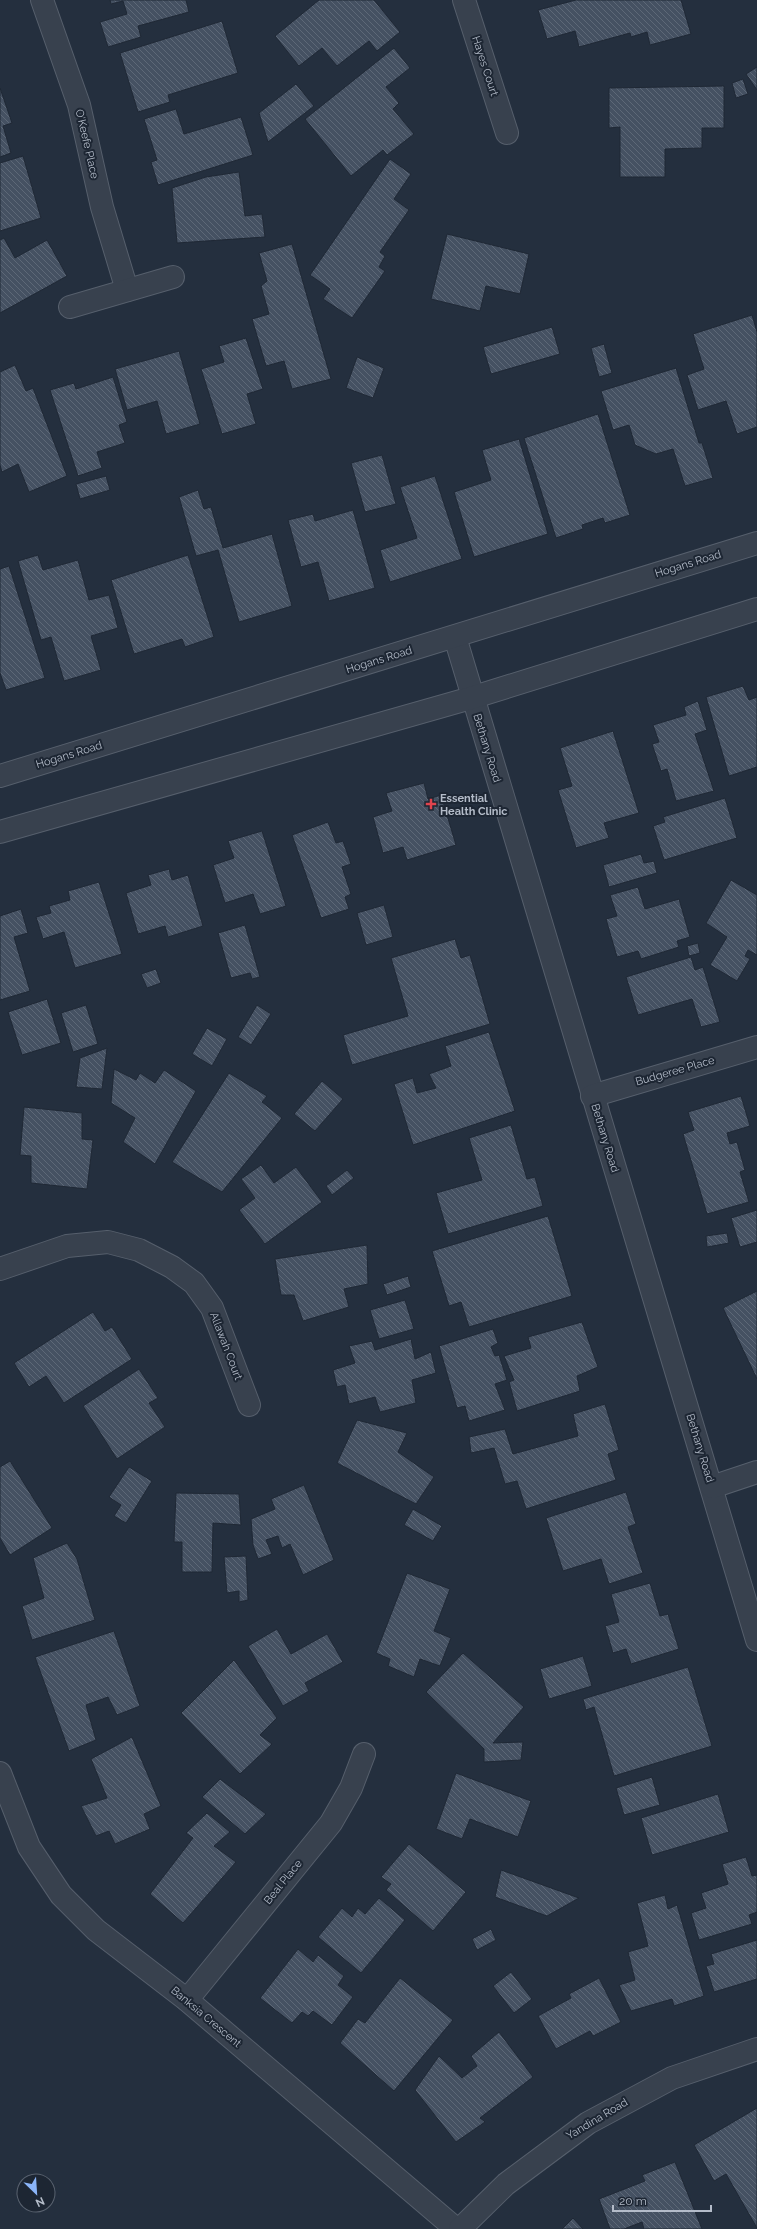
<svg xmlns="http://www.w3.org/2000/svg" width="757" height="2229" font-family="Raleway,sans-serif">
  <defs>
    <pattern id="building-back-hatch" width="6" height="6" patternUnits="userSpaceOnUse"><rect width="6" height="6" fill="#455162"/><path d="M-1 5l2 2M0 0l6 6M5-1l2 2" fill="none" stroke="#5d6877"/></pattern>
  </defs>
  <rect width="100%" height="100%" fill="#242f3e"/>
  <g fill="url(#building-back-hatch)" stroke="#1f2835">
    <path d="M 110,0 L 186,0 L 189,12 L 138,26 L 141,37 L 108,47 L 100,22 L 127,14 L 123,1 L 111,4 Z"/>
    <path d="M 319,0 L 374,0 L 400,32 L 377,51 L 369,41 L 337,66 L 322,48 L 299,66 L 275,36 Z"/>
    <path d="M 576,0 L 681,0 L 691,34 L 650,45 L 647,32 L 631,37 L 630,33 L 579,47 L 575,31 L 547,39 L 538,10 Z"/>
    <path d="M 222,21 L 238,73 L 168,95 L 170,102 L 138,112 L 120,53 Z"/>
    <path d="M 394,48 L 410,68 L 386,87 L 399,103 L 393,109 L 414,134 L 387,155 L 383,150 L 351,176 L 305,119 Z"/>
    <path d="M 757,67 L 757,90 L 746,74 Z"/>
    <path d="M 743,79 L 748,94 L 736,98 L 732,83 Z"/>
    <path d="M 296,84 L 314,106 L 268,142 L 259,113 Z"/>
    <path d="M 724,86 L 724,128 L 702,128 L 702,148 L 665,149 L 665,177 L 620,177 L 620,127 L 609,128 L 609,88 Z"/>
    <path d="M 0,88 L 12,123 L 3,126 L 11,153 L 0,157 Z"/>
    <path d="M 176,109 L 184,134 L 241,117 L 253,155 L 158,185 L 151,162 L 157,160 L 144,119 Z"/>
    <path d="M 23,156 L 41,218 L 0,231 L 0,163 Z"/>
    <path d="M 390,159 L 411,174 L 394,199 L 409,210 L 380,252 L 385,256 L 379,267 L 385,271 L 352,318 L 323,299 L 330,289 L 310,275 Z"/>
    <path d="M 239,172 L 245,216 L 262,214 L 265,237 L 177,243 L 172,188 L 206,177 Z"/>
    <path d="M 447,234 L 529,254 L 520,294 L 486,286 L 480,311 L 431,299 Z"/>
    <path d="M 4,238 L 15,258 L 47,240 L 67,276 L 0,313 L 0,240 Z"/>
    <path d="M 292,244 L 331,379 L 292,389 L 284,361 L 266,366 L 252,319 L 269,314 L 261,286 L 267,281 L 259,253 Z"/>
    <path d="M 752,315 L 757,332 L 757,427 L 737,434 L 726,401 L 698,410 L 687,375 L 704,369 L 693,334 Z"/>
    <path d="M 552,327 L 560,354 L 491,374 L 483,347 Z"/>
    <path d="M 246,338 L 263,389 L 247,394 L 256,424 L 222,434 L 201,369 L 224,362 L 219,346 Z"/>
    <path d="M 604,344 L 612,373 L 599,377 L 591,348 Z"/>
    <path d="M 179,351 L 200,424 L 166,434 L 157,401 L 127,410 L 115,369 Z"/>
    <path d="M 357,357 L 384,368 L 373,398 L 346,388 Z"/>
    <path d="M 15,365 L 26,391 L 33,388 L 67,476 L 29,492 L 18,464 L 2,472 L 0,465 L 0,372 Z"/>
    <path d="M 676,368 L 699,443 L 702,443 L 713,478 L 685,486 L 673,449 L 656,454 L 635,445 L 629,425 L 613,430 L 601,391 Z"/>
    <path d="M 113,377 L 127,422 L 119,425 L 125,443 L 97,452 L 102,468 L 78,476 L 50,390 L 74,383 L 76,389 Z"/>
    <path d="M 598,414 L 630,515 L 605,523 L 603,518 L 582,525 L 583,529 L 556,538 L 524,438 Z"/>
    <path d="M 519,439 L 548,534 L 474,557 L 454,492 L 491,480 L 482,450 Z"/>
    <path d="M 382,455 L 396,504 L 365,512 L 351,463 Z"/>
    <path d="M 106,476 L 110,490 L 80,499 L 76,484 Z"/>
    <path d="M 435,476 L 462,559 L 390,582 L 380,550 L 417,538 L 400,487 Z"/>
    <path d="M 198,490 L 204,509 L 211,507 L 223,548 L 272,534 L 292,606 L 239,622 L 218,550 L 196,556 L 179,497 Z"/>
    <path d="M 353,510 L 375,588 L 329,601 L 318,562 L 301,567 L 288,520 L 313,514 L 315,521 Z"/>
    <path d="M 38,555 L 43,570 L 78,560 L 89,600 L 109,595 L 118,628 L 91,636 L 101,670 L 64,681 L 51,637 L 41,640 L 18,561 Z"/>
    <path d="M 188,555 L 214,637 L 185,647 L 182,639 L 134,654 L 111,580 Z"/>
    <path d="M 9,566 L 45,678 L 6,690 L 0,673 L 0,569 Z"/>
    <path d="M 743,686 L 749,700 L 757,697 L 757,767 L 729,776 L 706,697 Z"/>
    <path d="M 698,701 L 707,730 L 695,734 L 714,791 L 676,801 L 667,769 L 661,771 L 652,744 L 659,742 L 653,725 L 686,715 L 684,707 Z"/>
    <path d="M 613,731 L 639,813 L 604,823 L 609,838 L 576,848 L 558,790 L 572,786 L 560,748 Z"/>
    <path d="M 424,783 L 428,799 L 441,795 L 456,845 L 407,860 L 403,847 L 383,853 L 373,817 L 392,811 L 386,793 Z"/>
    <path d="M 725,798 L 737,838 L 664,860 L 653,826 L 665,822 L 663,817 Z"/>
    <path d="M 328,822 L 336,843 L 343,841 L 351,864 L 342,867 L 351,894 L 345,897 L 349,909 L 321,918 L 292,835 Z"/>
    <path d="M 262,831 L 286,906 L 260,914 L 253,894 L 225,903 L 213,865 L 234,858 L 228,841 Z"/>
    <path d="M 641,854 L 644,863 L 654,861 L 657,873 L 609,887 L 603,865 Z"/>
    <path d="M 169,869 L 172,880 L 188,875 L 203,926 L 168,937 L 165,926 L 138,934 L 126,893 L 151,885 L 148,875 Z"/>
    <path d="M 731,880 L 757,895 L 757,955 L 748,950 L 745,956 L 750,959 L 737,981 L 710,965 L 727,937 L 706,923 Z"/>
    <path d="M 99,882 L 122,954 L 75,968 L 64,932 L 43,939 L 36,917 L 51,913 L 49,906 L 70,900 L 68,891 Z"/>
    <path d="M 638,887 L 645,909 L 679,899 L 690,937 L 677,941 L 679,947 L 641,959 L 638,951 L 617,957 L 606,919 L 617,916 L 610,895 Z"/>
    <path d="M 384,905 L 393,937 L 366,945 L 357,913 Z"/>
    <path d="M 21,909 L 28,933 L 14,937 L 30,991 L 0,1000 L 0,916 Z"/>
    <path d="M 245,925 L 260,977 L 252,979 L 250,973 L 231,978 L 218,933 Z"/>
    <path d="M 455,939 L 461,958 L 470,955 L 490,1024 L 352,1065 L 343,1035 L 408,1016 L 391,958 Z"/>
    <path d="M 698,943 L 700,953 L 689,956 L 687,946 Z"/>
    <path d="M 691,957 L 695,970 L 703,967 L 720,1022 L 701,1027 L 692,999 L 638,1015 L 626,977 Z"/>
    <path d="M 156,969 L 161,983 L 147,988 L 141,974 Z"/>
    <path d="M 47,999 L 61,1043 L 22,1055 L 8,1012 Z"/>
    <path d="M 86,1005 L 98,1044 L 73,1052 L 61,1013 Z"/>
    <path d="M 257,1005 L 271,1014 L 251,1045 L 238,1037 Z"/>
    <path d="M 207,1028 L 227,1039 L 212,1066 L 192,1054 Z"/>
    <path d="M 489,1032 L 515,1111 L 413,1145 L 394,1084 L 413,1078 L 417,1093 L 436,1088 L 429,1074 L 451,1066 L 445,1046 Z"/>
    <path d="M 107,1048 L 102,1089 L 76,1087 L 80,1058 Z"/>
    <path d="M 114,1069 L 136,1080 L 140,1073 L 155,1083 L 164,1070 L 196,1091 L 155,1164 L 123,1142 L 135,1118 L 111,1103 Z"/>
    <path d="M 229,1073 L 267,1096 L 262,1102 L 282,1118 L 222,1192 L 172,1162 Z"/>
    <path d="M 322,1081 L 343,1099 L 315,1131 L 294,1114 Z"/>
    <path d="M 741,1096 L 750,1126 L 727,1133 L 730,1144 L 737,1142 L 745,1170 L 740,1172 L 749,1202 L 707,1214 L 683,1134 L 694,1130 L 688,1112 Z"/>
    <path d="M 24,1107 L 82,1113 L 82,1139 L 93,1140 L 87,1189 L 31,1183 L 31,1156 L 20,1155 Z"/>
    <path d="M 511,1125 L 527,1179 L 535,1177 L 543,1206 L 448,1234 L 436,1193 L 482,1180 L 469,1138 Z"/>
    <path d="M 261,1165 L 274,1183 L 296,1167 L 322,1202 L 265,1244 L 239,1210 L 255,1198 L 241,1179 Z"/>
    <path d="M 347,1170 L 354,1178 L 332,1195 L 326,1186 Z"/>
    <path d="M 757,1210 L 757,1242 L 740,1247 L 731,1218 Z"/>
    <path d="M 548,1216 L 572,1296 L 469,1327 L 461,1302 L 449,1306 L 432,1251 Z"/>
    <path d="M 727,1233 L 729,1243 L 707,1247 L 706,1236 Z"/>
    <path d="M 367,1245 L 368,1284 L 344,1289 L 349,1307 L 303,1321 L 294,1295 L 281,1295 L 275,1259 Z"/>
    <path d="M 408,1276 L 411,1287 L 387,1295 L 383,1284 Z"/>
    <path d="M 757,1291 L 757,1379 L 723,1308 Z"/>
    <path d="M 405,1300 L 414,1329 L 379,1339 L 370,1310 Z"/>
    <path d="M 93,1312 L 105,1331 L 112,1327 L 132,1359 L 64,1403 L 46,1376 L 29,1387 L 14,1363 Z"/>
    <path d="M 582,1322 L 598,1367 L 577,1376 L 580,1391 L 517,1411 L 509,1382 L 514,1380 L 504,1356 L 531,1348 L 528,1337 Z"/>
    <path d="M 493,1329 L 498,1343 L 491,1347 L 495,1356 L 499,1355 L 507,1380 L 495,1384 L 505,1410 L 469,1421 L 465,1406 L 457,1408 L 439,1346 Z"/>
    <path d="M 411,1339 L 415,1359 L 431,1352 L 436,1373 L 412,1380 L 416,1403 L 380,1412 L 375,1397 L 349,1404 L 345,1385 L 337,1387 L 333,1370 L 355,1363 L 349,1346 L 372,1341 L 375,1350 Z"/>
    <path d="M 139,1369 L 158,1398 L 149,1403 L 165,1427 L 117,1459 L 83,1406 Z"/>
    <path d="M 605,1404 L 619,1450 L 608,1454 L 616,1480 L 526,1509 L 517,1481 L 505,1484 L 494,1448 L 471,1453 L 469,1437 L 505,1429 L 513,1454 L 578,1436 L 573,1414 Z"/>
    <path d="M 357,1420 L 407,1433 L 398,1452 L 434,1477 L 416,1504 L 337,1463 Z"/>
    <path d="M 10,1461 L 52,1528 L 10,1555 L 0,1538 L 0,1467 Z"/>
    <path d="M 129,1467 L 152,1481 L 126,1523 L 114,1516 L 121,1505 L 109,1497 Z"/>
    <path d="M 304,1485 L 334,1560 L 303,1575 L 290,1544 L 282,1548 L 278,1536 L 266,1540 L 272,1554 L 258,1559 L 253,1545 L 251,1519 L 275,1509 L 271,1499 Z"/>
    <path d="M 626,1492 L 636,1524 L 628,1527 L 643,1573 L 609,1584 L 601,1559 L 563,1571 L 546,1518 Z"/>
    <path d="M 176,1493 L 239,1494 L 241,1525 L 213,1523 L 212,1572 L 182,1572 L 182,1542 L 174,1542 Z"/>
    <path d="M 413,1509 L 442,1526 L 433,1541 L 404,1525 Z"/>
    <path d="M 67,1543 L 77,1559 L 95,1620 L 32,1640 L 22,1606 L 44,1598 L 33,1558 Z"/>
    <path d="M 246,1556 L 248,1600 L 239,1602 L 239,1591 L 227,1593 L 224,1557 Z"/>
    <path d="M 407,1573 L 450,1589 L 434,1631 L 451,1638 L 440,1666 L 420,1659 L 414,1677 L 388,1666 L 390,1659 L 376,1653 Z"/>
    <path d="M 650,1583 L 660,1616 L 668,1614 L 679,1649 L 631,1664 L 626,1649 L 613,1653 L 605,1626 L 619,1622 L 611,1594 Z"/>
    <path d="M 277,1629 L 291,1654 L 327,1634 L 343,1662 L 305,1683 L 309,1691 L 283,1706 L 248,1646 Z"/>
    <path d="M 114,1631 L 140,1706 L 117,1715 L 108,1697 L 86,1705 L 96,1740 L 69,1751 L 35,1657 Z"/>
    <path d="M 463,1653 L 524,1707 L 493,1743 L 523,1742 L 521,1760 L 484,1762 L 484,1749 L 426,1692 Z"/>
    <path d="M 583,1656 L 592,1686 L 549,1699 L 540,1669 Z"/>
    <path d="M 234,1660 L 277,1718 L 260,1735 L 272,1744 L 240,1774 L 181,1713 Z"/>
    <path d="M 688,1667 L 712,1746 L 614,1776 L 594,1707 L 586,1710 L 583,1699 Z"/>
    <path d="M 132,1737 L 161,1806 L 144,1814 L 150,1829 L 115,1844 L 109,1831 L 96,1836 L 81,1806 L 107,1798 L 91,1759 Z"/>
    <path d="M 456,1773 L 531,1801 L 518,1837 L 470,1819 L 462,1839 L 436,1829 Z"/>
    <path d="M 652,1777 L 660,1805 L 624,1815 L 616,1788 Z"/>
    <path d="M 220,1779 L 266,1814 L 245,1834 L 202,1797 Z"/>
    <path d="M 718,1794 L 729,1832 L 652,1855 L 641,1818 Z"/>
    <path d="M 207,1813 L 230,1832 L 214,1846 L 236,1862 L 183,1923 L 150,1894 L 193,1838 L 186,1833 Z"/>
    <path d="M 409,1844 L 466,1892 L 433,1931 L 386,1890 L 391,1884 L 381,1877 Z"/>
    <path d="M 746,1857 L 752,1876 L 757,1875 L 757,1912 L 749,1915 L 752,1924 L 699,1940 L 691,1913 L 706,1908 L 701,1893 L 728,1884 L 722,1864 Z"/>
    <path d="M 501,1870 L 579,1898 L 547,1916 L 495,1897 Z"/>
    <path d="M 665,1895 L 668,1909 L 677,1905 L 704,1996 L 674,2006 L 672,1999 L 631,2011 L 619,1985 L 635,1980 L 628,1952 L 648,1946 L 637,1903 Z"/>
    <path d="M 379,1898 L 405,1920 L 361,1973 L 318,1937 L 342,1908 L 352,1917 L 358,1908 L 365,1914 Z"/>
    <path d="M 491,1929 L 496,1940 L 477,1950 L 472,1939 Z"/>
    <path d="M 757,1940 L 757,1979 L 714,1992 L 706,1966 L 714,1964 L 711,1954 Z"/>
    <path d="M 298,1949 L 313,1962 L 318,1955 L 344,1976 L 338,1985 L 353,1997 L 332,2025 L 313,2011 L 308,2016 L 302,2012 L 292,2023 L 260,1998 Z"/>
    <path d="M 511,1972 L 532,1999 L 514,2013 L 493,1986 Z"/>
    <path d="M 400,1978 L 453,2020 L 394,2091 L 340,2043 L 358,2019 L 365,2023 Z"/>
    <path d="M 599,1978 L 621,2022 L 593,2036 L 590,2031 L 556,2049 L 538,2016 L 571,1998 L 569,1994 Z"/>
    <path d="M 499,2032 L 533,2077 L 480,2118 L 485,2122 L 456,2142 L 415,2090 L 439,2056 L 462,2078 L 477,2066 L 471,2056 Z"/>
    <path d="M 757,2108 L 757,2228 L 726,2174 L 714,2181 L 694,2145 Z"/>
    <path d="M 675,2162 L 702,2229 L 644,2229 L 642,2222 L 624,2229 L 610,2229 L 599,2199 L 645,2181 L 642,2175 Z"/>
    <path d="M 573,2218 L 583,2229 L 562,2229 Z"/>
  </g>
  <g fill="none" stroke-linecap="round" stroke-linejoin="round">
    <g stroke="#565f6c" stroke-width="24">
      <g id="minor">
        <path d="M 42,0 L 79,105 L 102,207 L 127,290"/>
        <path d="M 464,0 L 507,133"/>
        <path d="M 70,307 L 173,277"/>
        <path d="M 455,637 L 757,1640"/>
        <path d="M 0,776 L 757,543"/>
        <path d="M 0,832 L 471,698 L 757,609"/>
        <path d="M 592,1096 L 757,1047"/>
        <path d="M 0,1269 L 67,1246 L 108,1242 L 139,1250 L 172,1267 L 194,1283 L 212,1308 L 249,1405"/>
        <path d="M 712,1487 L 757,1472"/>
        <path d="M 0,1773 L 29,1847 L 61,1895 L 96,1930 L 187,2000 L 456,2229"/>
        <path d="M 187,2000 L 331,1823 L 351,1788 L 364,1754"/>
        <path d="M 460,2229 L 506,2184 L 588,2123 L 672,2078 L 757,2049"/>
      </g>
    </g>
    <use href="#minor" stroke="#38414e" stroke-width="22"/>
  </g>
  <path fill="#e0444e" stroke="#1d2633" stroke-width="1.5" d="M429 798h4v4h4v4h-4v4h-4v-4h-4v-4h4z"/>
  <g text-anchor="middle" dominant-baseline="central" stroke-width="4" stroke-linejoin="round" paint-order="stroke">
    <g font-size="11" fill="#b4bcc9" stroke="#1d2633">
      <text transform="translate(485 66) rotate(72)">Hayes Court</text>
      <text transform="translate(87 144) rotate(77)">O'Keefe Place</text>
      <text transform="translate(688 564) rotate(-17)">Hogans Road</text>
      <text transform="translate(379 660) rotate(-17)">Hogans Road</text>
      <text transform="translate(487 748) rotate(73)">Bethany Road</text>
      <text transform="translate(69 755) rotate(-17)">Hogans Road</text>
      <text transform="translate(675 1071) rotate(-16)">Budgeree Place</text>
      <text transform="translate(605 1138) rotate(73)">Bethany Road</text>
      <text transform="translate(226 1346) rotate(69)">Allawah Court</text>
      <text transform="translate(700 1448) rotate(73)">Bethany Road</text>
      <text transform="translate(283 1882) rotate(-51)">Beal Place</text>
      <text transform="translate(206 2017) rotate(40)">Banksia Crescent</text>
      <text transform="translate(597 2119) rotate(-31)">Yandina Road</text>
    </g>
    <g font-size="11" font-weight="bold" fill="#b4bcc9" stroke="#1d2633" text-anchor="start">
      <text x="440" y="798">Essential<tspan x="440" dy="13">Health Clinic</tspan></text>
    </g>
  </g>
  <g transform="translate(36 2193) rotate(155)"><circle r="19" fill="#1d2633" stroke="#59626f"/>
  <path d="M0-3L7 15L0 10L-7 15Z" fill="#8ab4f8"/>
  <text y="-6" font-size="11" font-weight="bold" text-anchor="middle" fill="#b4bcc9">N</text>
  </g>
  <path d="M613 2205v6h98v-6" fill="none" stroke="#b4bcc9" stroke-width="2"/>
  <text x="619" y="2205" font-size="12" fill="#b4bcc9" stroke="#1d2633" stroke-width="3" paint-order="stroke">20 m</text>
</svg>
